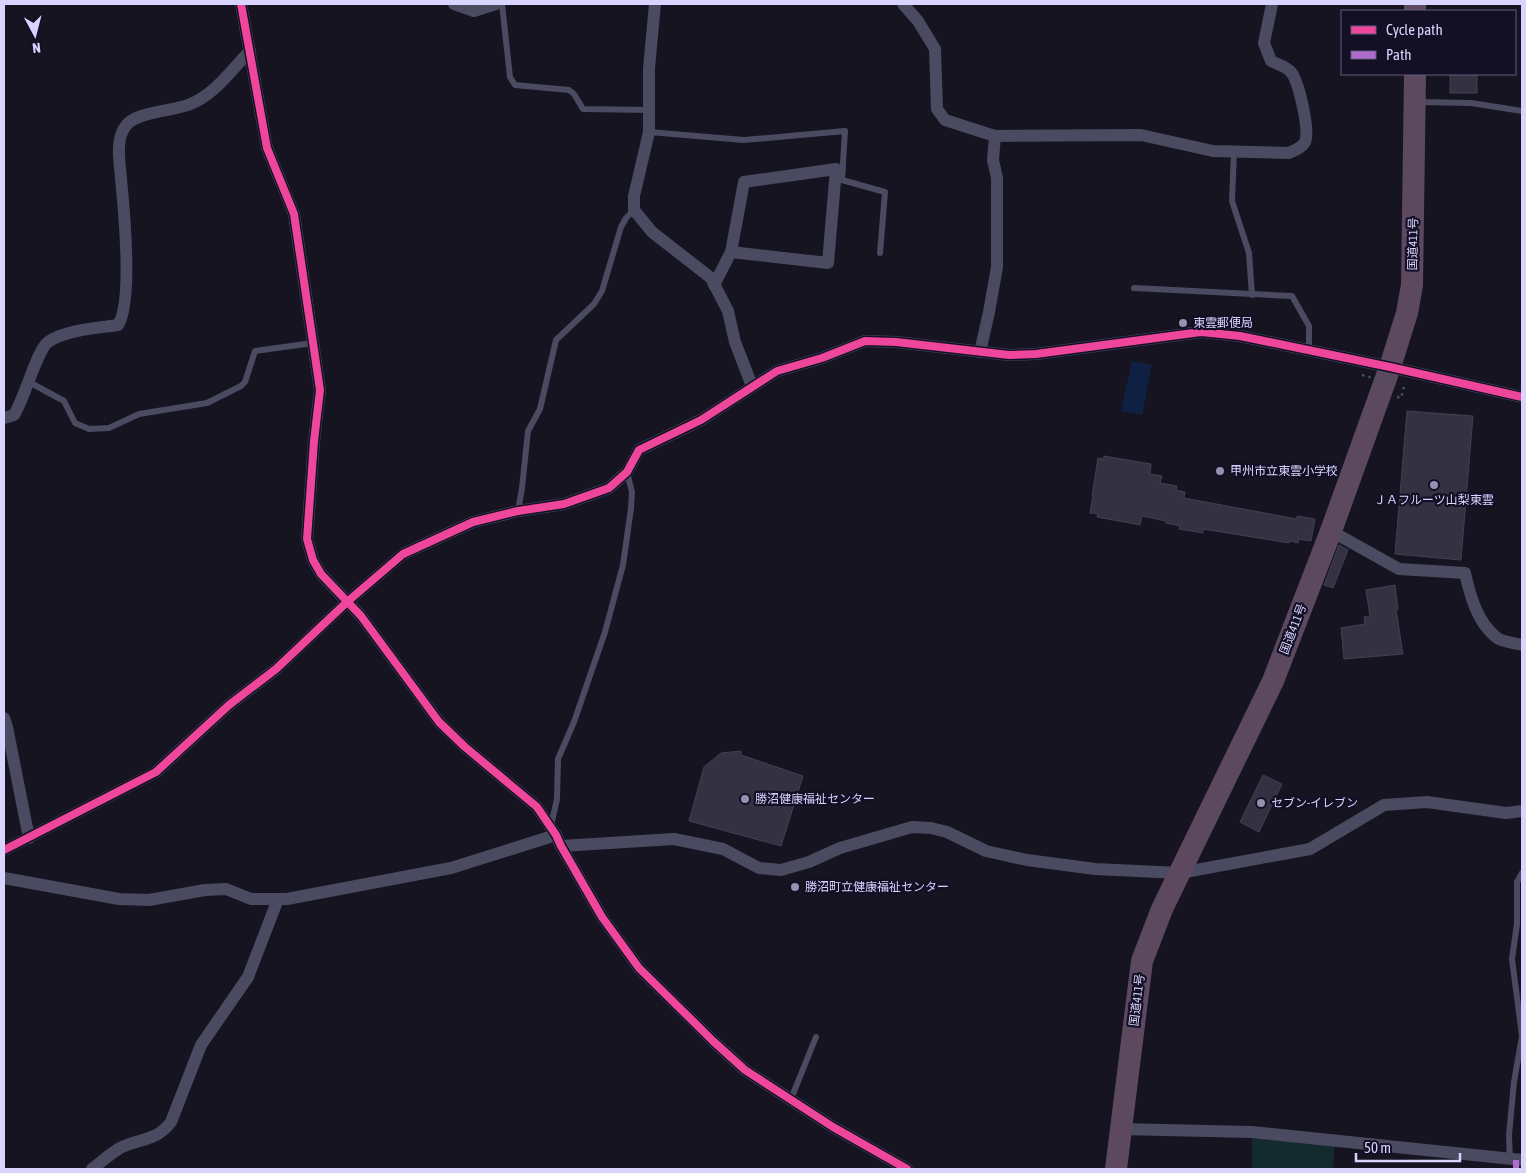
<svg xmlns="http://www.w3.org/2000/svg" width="1526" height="1173" font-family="'Asap Condensed','Noto Sans JP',sans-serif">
  <rect width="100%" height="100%" fill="#161420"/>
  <path fill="#132b2c" d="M 1252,1132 L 1335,1140 L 1333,1169 L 1252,1169 Z"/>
  <path fill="#0e2143" d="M 1132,361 L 1152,365 L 1142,415 L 1121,411 Z"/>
  <g fill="#343242" stroke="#433f54">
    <rect x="1450" y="74" width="27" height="19"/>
    <path d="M 1407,411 L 1473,416 L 1461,560 L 1395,554 Z"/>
    <path d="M 1104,456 L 1151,464 L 1150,474 L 1162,476 L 1160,483 L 1177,486 L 1176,490 L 1185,492 L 1184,498 L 1297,519 L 1297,516 L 1315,519 L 1311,541 L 1299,539 L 1298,543 L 1290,541 L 1289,543 L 1203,529 L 1203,533 L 1179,529 L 1180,526 L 1166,523 L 1166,521 L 1142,516 L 1140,525 L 1097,517 L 1098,514 L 1090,513 L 1093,496 L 1092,496 L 1098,458 L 1104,459 Z"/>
    <path d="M 1339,545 L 1348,550 L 1333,588 L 1324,585 Z"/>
    <path d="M 1395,585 L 1398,609 L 1396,610 L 1403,654 L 1344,659 L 1341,628 L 1365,624 L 1364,617 L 1370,616 L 1366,590 Z"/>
    <path d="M 741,751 L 741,755 L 803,776 L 781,846 L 689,821 L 704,767 L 721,753 Z"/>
    <path d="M 1263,775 L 1282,784 L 1259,832 L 1240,822 Z"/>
  </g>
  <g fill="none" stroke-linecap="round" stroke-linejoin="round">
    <path stroke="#44505e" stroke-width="2.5" stroke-dasharray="2.5 4" stroke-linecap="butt" d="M 1397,397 L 1401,398 L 1405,383"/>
    <g stroke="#4a4a61" stroke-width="6">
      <path d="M 502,4 L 510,77 L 515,85 L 569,90 L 574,94 L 583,109 L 650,110"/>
      <path d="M 1419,102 L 1471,103 L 1522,111"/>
      <path d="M 649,132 L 744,140 L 845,131 L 842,180 L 885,192 L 880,253"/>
      <path d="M 1234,151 L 1232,201 L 1249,253 L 1252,295"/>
      <path d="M 1134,288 L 1292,296 L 1309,326 L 1309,350"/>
      <path d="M 29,382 L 64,401 L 75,423 L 89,429 L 109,428 L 139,414 L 207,403 L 241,386 L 245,382 L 255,351 L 313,343"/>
      <path d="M 518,511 L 522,488 L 528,431 L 540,409 L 556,340 L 594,304 L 602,291 L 621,227 L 626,218 L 634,210"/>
      <path d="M 551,826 L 557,799 L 558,759 L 574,722 L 605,632 L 623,565 L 631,508 L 632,492 L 627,472"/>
      <path d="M 791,1099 L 816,1037"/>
      <path d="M 1510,1160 L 1509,1135 L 1514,1082 L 1522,1036 L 1512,959 L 1517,924 L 1517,882 L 1522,873"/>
    </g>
    <g stroke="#4a4a61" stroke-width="12">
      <path d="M 241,4 L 267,148 L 294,214 L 320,390 L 314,441 L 307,539 L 313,560 L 321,574 L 361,616 L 439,722 L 465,747 L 537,807 L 556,835 L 561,846 L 602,917 L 639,968 L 713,1041 L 745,1070 L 833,1127 L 907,1169"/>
      <path d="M 454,4 L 474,11 L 496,4"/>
      <path d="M 655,4 L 649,68 L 649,132 L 634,196 L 634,210 L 652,232 L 711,278 L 728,311 L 735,342 L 752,386"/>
      <path d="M 903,4 L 918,21 L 935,49 L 937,109 L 945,120 L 995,136 L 993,160 L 997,178 L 997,267 L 989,312 L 980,352"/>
      <path d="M 995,136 L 1141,135 L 1213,151 L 1289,153 C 1295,150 1302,148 1305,142 C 1310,131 1299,82 1291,72 C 1287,67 1277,64 1271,61 L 1264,43 L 1272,4"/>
      <path d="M 714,285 L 731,252 L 744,182 L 836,169 L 828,263 L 731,252"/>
      <path d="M 4,418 L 14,415 C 24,400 37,350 48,342 C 64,330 98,328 118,325 C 133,302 124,209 121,179 C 120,163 115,141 125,127 C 134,112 172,111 188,105 C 214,96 231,70 250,51"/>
      <path d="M 1331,531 L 1399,569 L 1465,573 C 1470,595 1477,622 1496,637 C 1501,642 1515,643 1522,645"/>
      <path d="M 4,718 L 7,727 L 29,838"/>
      <path d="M 561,846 L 674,839 L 723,849 L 759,868 L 781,870 L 809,862 L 840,848 L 912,827 L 931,828 L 947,832 L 986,851 L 1027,860 L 1095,869 L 1180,873 L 1310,849 L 1384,805 L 1427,802 L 1506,813 L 1522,811"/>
      <path d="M 4,850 L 156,772 L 229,705 L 276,669 L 347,602 L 403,554 L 473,522 L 518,511 L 564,504 L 609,488 L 627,472 L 639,450 L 701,420 L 777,371 L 822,358 L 865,341 L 896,342 L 1009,355 L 1036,354 L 1201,332 L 1240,336 L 1390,367 L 1522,397"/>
      <path d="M 4,878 L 119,899 L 149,900 L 205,890 L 226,889 L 251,899 L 287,899 L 451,868 L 556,835"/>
      <path d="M 1120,1129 L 1252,1132 L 1522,1160"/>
      <path d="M 92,1169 C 101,1162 110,1154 120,1148 C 139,1138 156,1142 171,1122 L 201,1045 L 248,977 L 278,899"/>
    </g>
    <g stroke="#5c4960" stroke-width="22">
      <path d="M 1415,11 L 1415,4"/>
      <path d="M 1116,1169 L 1142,961 L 1162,909 L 1273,681 L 1331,531 L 1390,367 L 1407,313 L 1412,285 L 1415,74"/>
    </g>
    <path stroke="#44505e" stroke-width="2.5" stroke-dasharray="2.5 4" stroke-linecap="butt" d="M 1362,375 L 1399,385"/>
    <path stroke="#b06ccc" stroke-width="6" stroke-dasharray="12 6" stroke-linecap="butt" d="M 1516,1169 L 1516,1160"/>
    <g stroke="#130f25" stroke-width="11">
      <g id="cycleway">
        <path d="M 241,4 L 267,148 L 294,214 L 320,390 L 314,441 L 307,539 L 313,560 L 321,574 L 361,616 L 439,722 L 465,747 L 537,807 L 556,835 L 561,846 L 602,917 L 639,968 L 713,1041 L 745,1070 L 833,1127 L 907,1169"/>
        <path d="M 4,850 L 156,772 L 229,705 L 276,669 L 347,602 L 403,554 L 473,522 L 518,511 L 564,504 L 609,488 L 627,472 L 639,450 L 701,420 L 777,371 L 822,358 L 865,341 L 896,342 L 1009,355 L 1036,354 L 1201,332 L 1240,336 L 1390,367 L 1522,397"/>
      </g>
    </g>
    <use href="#cycleway" stroke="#ed469a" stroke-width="8"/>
  </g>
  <g fill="#9591b0" stroke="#130f25" stroke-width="2">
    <circle cx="1183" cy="323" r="5"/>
    <circle cx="1220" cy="471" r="5"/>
    <circle cx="1434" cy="485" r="5"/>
    <circle cx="745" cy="799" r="5"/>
    <circle cx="1261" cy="803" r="5"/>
    <circle cx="795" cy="887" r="5"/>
  </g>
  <g text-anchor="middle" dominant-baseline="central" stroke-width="4.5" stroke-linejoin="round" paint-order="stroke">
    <g font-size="12" fill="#d9d4fe" stroke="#130f25">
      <text transform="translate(1413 244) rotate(-89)">国道411号</text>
      <text transform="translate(1293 629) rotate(-69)">国道411号</text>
      <text transform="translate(1137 1000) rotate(-83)">国道411号</text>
    </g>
    <g font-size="12" fill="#d9d4fe" stroke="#130f25" text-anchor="start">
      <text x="1193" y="323">東雲郵便局</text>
      <text x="1230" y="471">甲州市立東雲小学校</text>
      <text x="1434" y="500" text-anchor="middle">ＪＡフルーツ山梨東雲</text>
      <text x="755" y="799">勝沼健康福祉センター</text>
      <text x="1271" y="803">セブン-イレブン</text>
      <text x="805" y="887">勝沼町立健康福祉センター</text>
    </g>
  </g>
  <rect width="1526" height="1173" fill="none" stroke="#d9d4fe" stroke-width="10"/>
  <rect x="1341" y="10" width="175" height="65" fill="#130f25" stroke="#625e7c"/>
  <rect x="1351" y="26" width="25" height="8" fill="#ed469a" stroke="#625e7c"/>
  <text x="1386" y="35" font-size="15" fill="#d9d4fe">Cycle path</text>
  <rect x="1351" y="51" width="25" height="8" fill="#b06ccc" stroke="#625e7c"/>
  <text x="1386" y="60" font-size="15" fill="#d9d4fe">Path</text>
  <g transform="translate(35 35) rotate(173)" stroke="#130f25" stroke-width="4" paint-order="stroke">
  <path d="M0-4L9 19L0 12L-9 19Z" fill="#d9d4fe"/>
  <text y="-8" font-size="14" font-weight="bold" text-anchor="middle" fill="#d9d4fe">N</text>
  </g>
  <path d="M1356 1153v8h104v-8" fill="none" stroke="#d9d4fe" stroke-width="2.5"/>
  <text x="1364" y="1153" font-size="15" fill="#d9d4fe" stroke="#130f25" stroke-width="4" paint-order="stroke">50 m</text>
</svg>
